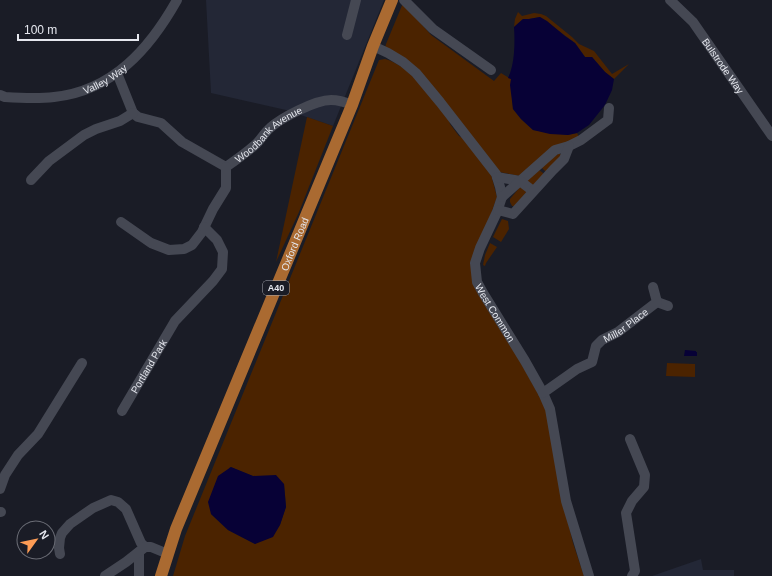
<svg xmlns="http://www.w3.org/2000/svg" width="772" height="576" font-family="Helvetica,sans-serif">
  <rect width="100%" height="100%" fill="#1a1c26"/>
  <g fill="#232736">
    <path d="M 206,0 L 384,0 L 333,126 L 286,110 L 211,93 Z"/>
    <path d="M 701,559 L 703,570 L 734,570 L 734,576 L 652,576 Z"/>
  </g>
  <g fill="#4b2300" fill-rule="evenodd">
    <path d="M 403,3 L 431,35 L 494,81 L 501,73 L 511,79 L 513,109 L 521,119 L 533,130 L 568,135 L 577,133 L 579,137 L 520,176 L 499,172 L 420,74 L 385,48 L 386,44 Z"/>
    <path d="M 518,12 L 522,16 L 534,13 L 541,14 L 546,16 L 572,37 L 579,44 L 594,51 L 612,74 L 629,64 L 614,79 L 605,72 L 592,57 L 585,57 L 575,43 L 540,17 L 529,19 L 523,19 L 514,27 L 515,19 Z"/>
    <path d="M 385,59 C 411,66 431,96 448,116 L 450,124 L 459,136 L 468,141 L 491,174 L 497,197 L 472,269 L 505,334 L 546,408 L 563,501 L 573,543 L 584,576 L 173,576 L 185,536 L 379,60 ZM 230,467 L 253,476 L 284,484 L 286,507 L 280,525 L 255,544 L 228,530 L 211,514 Z"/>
    <path d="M 307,117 L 333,126 L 299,212 L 276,262 Z"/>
    <path d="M 558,154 L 560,154 L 562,155 L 546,172 L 540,166 Z"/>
    <path d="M 539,170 L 543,173 L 543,175 L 532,187 L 526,179 Z"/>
    <path d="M 520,187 L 528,190 L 515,206 L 512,206 L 510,202 L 510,199 Z"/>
    <path d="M 502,219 L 508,221 L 509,229 L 501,242 L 493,237 Z"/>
    <path d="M 490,243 L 497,247 L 486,263 L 485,266 L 483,265 L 485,255 Z"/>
    <path d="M 667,363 L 695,364 L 695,377 L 666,376 Z"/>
  </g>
  <g fill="#070136">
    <path d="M 540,17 L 547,21 L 565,36 L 575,43 L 585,57 L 592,57 L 605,72 L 614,79 L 612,90 L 605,105 L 589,125 L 577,133 L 568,135 L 550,134 L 533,130 L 521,119 L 513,109 L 510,85 L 511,79 L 508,78 C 515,64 515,42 514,27 L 523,19 L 529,19 Z"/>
    <path d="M 685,350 L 696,351 L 696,352 L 697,352 L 697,356 L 684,356 Z"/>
    <path d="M 231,467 L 253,476 L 276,475 L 284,484 L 286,507 L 280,525 L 273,537 L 255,544 L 228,530 L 211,514 L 208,502 L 218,476 Z"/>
  </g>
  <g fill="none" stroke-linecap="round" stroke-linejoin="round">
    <g stroke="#454853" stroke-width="10">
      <path d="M 404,0 L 433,29 L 491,70"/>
      <path id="s1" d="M 670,0 L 693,22 L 772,136"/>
      <path d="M 347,35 L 356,0"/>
      <path id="s2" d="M 373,46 L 388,53 L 403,62 L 416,73 L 440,102 L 496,174 L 500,187 L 502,197 L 497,212 L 480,248 L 475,263 L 477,282 L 483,293 L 525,361 L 543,393 L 550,409 L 566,501 L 589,576"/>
      <path d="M 117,73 L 133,113"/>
      <path id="s3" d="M 0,95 L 5,97 C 21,98 37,99 54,97 C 113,91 150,48 177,0"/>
      <path id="s4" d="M 133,113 L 138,117 L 161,123 L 182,142 L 226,167 C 236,160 246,153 255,145 C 261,140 264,133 270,128 C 281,118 315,100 331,100 C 338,100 345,102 352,105"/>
      <path d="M 497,177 L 520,181 L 555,150 L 569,146 L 581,140 L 608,120 L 609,108"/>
      <path d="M 31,180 L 49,161 L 84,135 L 96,129 L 120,121 L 133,113"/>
      <path d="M 502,197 L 520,181 L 533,191"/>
      <path d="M 498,210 L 513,214 L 553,170 L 564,159 L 569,146"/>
      <path d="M 121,222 L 151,243 L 169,250 L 184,249 L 192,245 L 202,232 L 213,209 L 226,188 L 226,167"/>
      <path d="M 657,302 L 668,306"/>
      <path id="s5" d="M 543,393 L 577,369 L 592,362 L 596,346 L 602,340 L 618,332 L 657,302 L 653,287"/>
      <path id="s6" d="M 122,411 L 175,321 L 213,281 L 222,269 L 223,252 L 217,240 L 204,227"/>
      <path d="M 630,439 L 645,475 L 644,487 L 632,501 L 626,513 L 635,571 L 632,576"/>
      <path d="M 0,489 L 5,475 L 18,455 L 38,434 L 82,363"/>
      <path d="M 0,512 L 1,512"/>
      <path d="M 139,552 L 139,576"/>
      <path d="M 60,554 L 59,548 L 60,538 L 62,533 L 70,524 L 93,508 L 111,500 L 118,502 L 126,509 L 141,543 L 145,547"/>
      <path d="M 105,576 L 126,562 L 145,547 L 151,547 L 168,554"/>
    </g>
    <path stroke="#aa6a31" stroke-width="12" id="s7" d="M 161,576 L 176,529 L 352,105 L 373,46 L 392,0"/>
  </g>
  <g text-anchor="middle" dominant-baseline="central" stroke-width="4" stroke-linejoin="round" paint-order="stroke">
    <rect fill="#1a1c26" stroke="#a8aab2" stroke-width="1" x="263" y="281" width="26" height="14" rx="3"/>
    <g font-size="9" font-weight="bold" fill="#e5e7ee">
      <text x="276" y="288">A40</text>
    </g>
    <g font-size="10" fill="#e5e7ee" stroke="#1a1c26">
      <text stroke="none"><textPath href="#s1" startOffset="85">Bulstrode Way</textPath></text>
      <text stroke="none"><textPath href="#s3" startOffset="109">Valley Way</textPath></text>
      <text stroke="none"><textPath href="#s4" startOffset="163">Woodbank Avenue</textPath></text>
      <text stroke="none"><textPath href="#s7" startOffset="358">Oxford Road</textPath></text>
      <text stroke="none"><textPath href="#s2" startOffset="330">West Common</textPath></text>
      <text stroke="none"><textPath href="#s5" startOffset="111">Miller Place</textPath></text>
      <text stroke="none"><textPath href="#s6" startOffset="52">Portland Park</textPath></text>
    </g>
  </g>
  <g transform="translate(36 540) rotate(57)"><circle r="19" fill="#1a1c26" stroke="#6b6d76"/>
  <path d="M0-3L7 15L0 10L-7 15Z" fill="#fd9c55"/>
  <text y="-6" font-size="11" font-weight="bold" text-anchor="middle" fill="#e5e7ee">N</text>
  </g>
  <path d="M18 34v6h120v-6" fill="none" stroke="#e5e7ee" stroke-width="2"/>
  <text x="24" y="34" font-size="12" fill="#e5e7ee" stroke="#1a1c26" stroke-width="3" paint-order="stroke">100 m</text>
</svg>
